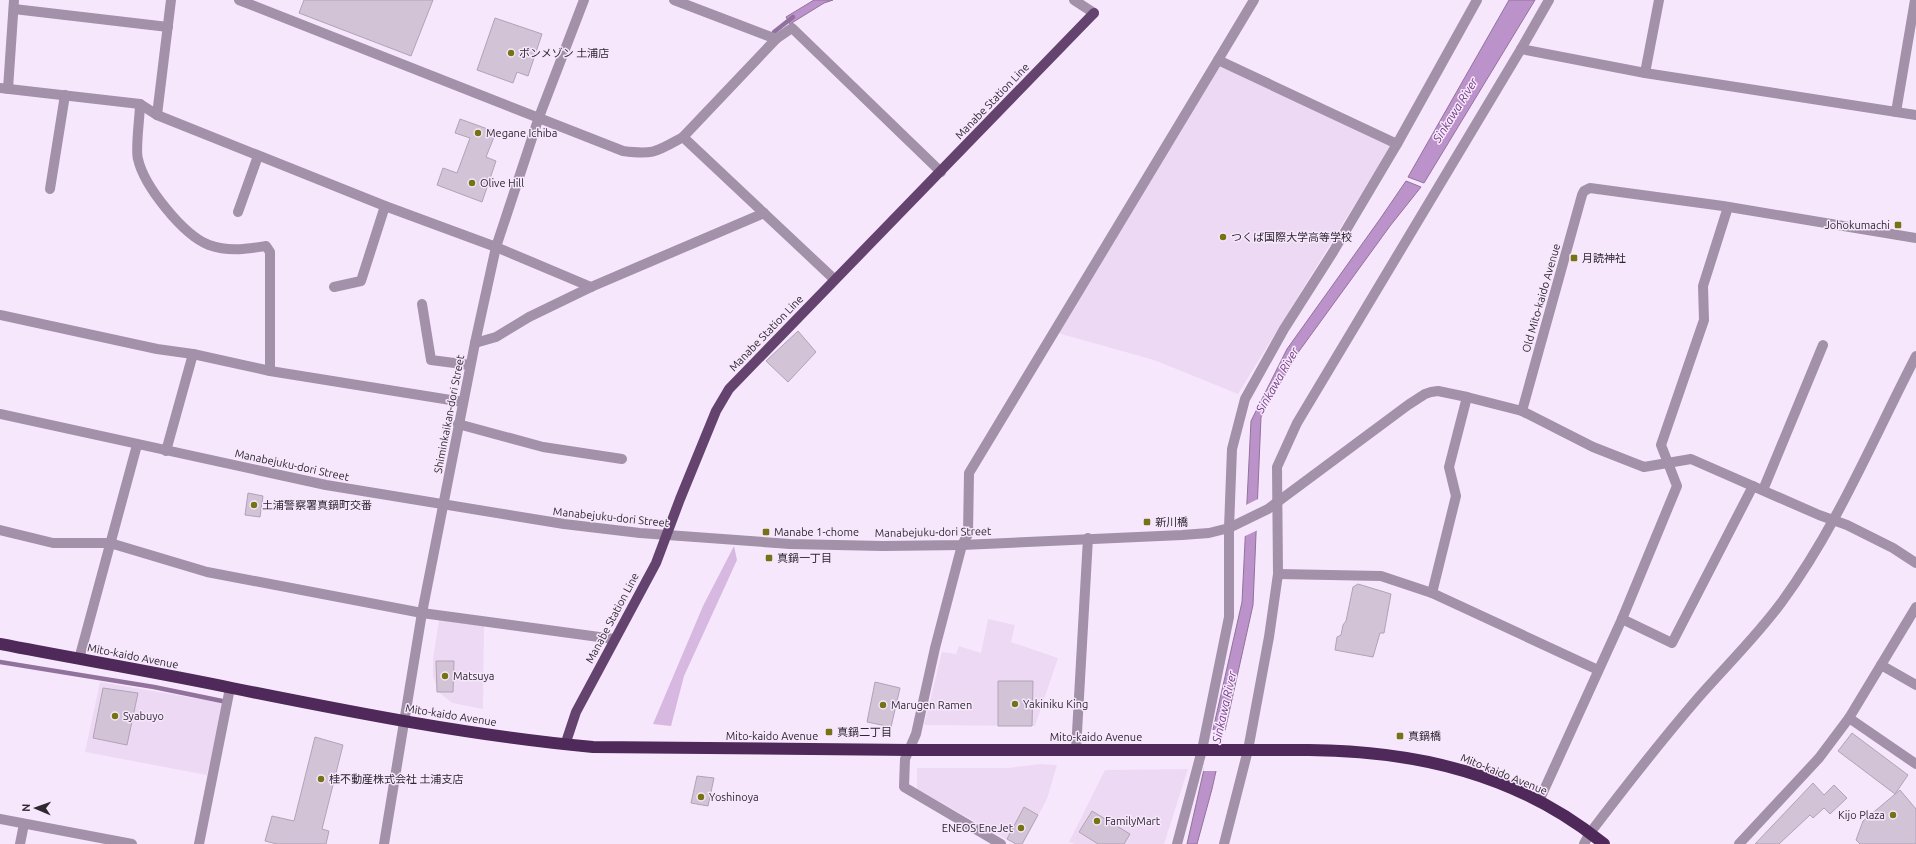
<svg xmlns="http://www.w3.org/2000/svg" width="1916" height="844" font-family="Ubuntu,'Noto Sans JP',sans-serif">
  <rect width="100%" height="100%" fill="#f7e7fc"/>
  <g fill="#eed9f4">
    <path d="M 1218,60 L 1393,142 L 1238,394 L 1154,360 L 1054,332 Z"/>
    <path d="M 988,619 L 1015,625 L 1011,642 L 1058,658 L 1035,726 L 924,725 L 942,652 L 956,654 L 959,646 L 981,653 Z"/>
    <path d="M 439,620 L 484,626 L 483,709 L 452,703 L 440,693 L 433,677 L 433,659 Z"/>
    <path d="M 100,682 L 223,703 L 207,775 L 85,752 Z"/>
    <path d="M 1040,764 L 1057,765 L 1047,799 L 1023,844 L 1015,844 L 917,789 L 917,768 L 1009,768 Z"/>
    <path d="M 1188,769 L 1164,844 L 1075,844 L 1069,842 L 1105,770 Z"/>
  </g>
  <path fill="#d6b8e0" d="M 734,546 L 737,560 L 684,676 L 671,726 L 653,724 L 703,606 Z"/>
  <g fill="#bc92ca" stroke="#91729c">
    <path d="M 814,0 L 833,0 L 824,3 L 790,24 L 786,17 Z"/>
    <path d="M 1509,0 L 1535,0 L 1424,183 L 1408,177 Z"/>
    <path d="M 1406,181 L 1421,187 L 1390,226 L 1297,354 L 1261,417 L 1253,605 L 1212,789 L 1197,844 L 1187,844 L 1242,602 L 1251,421 L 1287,349 L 1380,219 Z"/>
  </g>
  <g fill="#f7e7fc">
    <path d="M 1260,498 L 1258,530 L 1243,537 L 1244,506 Z"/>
    <path d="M 1210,730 L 1226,730 L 1218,771 L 1203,771 Z"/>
  </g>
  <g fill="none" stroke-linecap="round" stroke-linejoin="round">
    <g stroke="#91729c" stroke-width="4.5">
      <path d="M 774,32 L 793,17"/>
      <path d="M 0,662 L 154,687 L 227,702"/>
    </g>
  </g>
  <g fill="#d2c3d7" stroke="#b1a3b6">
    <path d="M 304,0 L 433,0 L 411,56 L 299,13 Z"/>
    <path d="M 495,18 L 542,34 L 528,76 L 517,72 L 513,83 L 477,70 Z"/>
    <path d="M 460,119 L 496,132 L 486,157 L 496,161 L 482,202 L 437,185 L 443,168 L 457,173 L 470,138 L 455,133 Z"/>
    <path d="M 798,331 L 816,352 L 788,382 L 766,361 Z"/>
    <path d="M 248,493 L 263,496 L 260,517 L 245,515 Z"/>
    <path d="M 1358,584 L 1391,594 L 1384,633 L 1380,633 L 1373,657 L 1335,650 L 1337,637 L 1341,635 L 1343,625 L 1346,621 L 1353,587 Z"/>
    <path d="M 436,661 L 454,661 L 453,692 L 437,692 Z"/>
    <path d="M 998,681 L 1033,681 L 1032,726 L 998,726 Z"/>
    <path d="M 875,682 L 900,688 L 891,727 L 867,722 Z"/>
    <path d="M 103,688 L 138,693 L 127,745 L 93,738 Z"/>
    <path d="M 1852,733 L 1908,775 L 1895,794 L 1838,751 Z"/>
    <path d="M 315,737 L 343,745 L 322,829 L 329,831 L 326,844 L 277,844 L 265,841 L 272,816 L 294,821 Z"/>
    <path d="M 697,776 L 714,778 L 708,806 L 691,803 Z"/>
    <path d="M 1813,783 L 1824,795 L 1834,785 L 1847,798 L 1830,814 L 1824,808 L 1813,818 L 1810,815 L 1779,844 L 1755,844 Z"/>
    <path d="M 1900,790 L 1916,809 L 1916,844 L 1860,844 L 1856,840 L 1863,821 Z"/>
    <path d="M 1024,807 L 1038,815 L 1022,844 L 1016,844 L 1007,839 Z"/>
    <path d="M 1092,811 L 1130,834 L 1124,844 L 1098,844 L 1079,832 Z"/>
  </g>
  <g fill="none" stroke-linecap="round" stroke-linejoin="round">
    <g stroke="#a390a9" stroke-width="10">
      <path d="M 239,0 L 623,151 C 654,155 656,152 683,137 L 834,279"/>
      <path d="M 674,0 L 776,39 L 683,137"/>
      <path d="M 1074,0 L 1094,13"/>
      <path d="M 1254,0 L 1218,60 L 1397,144"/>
      <path d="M 14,9 L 168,27"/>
      <path d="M 776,39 L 792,28 L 941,172"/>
      <path d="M 1521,49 L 1645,73 L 1916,115"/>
      <path d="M 1645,73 L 1659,0"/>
      <path d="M 0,88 L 140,104 L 157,115 L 385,206 L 496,247 L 591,287"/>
      <path d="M 8,89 L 14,0"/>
      <path d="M 140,104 C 140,117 135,149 138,159 C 144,186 183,235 209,245 C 229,252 246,249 266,246 L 270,252 L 270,371"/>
      <path d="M 1896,112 L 1915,0"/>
      <path d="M 157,115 L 171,0"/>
      <path d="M 50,189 L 65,95"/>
      <path d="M 238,212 L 258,156"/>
      <path d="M 334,287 L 361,281 L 385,206"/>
      <path d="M 422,304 L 431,360 L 470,365"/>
      <path d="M 0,315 L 157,349 L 193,354 L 270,371 L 463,402"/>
      <path d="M 475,343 L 496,337 L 529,317 L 591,287 L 764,213"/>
      <path d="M 1467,397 L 1449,467 L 1456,496 L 1432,593 L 1598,670"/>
      <path d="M 1522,411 L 1582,195 L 1584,191 L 1590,188 L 1723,206 L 1916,238"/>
      <path d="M 0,414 L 326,485 L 564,524 L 640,533 L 790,544 L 883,546 L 962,545 L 1182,535 L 1209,533 L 1229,528 L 1268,509 L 1408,405 L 1425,394 L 1431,392 L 1438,391 L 1467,397 L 1522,411 L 1593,447 L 1644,467 L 1691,459 L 1819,515 L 1847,525 L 1893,548 L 1916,563"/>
      <path d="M 458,424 L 543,447 L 622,459"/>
      <path d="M 166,451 L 193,354"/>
      <path d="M 1763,490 L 1823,345"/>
      <path d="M 0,530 L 53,543 L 110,543 L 207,572 L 422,613 L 614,639"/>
      <path d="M 1278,574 L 1381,576 L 1432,593"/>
      <path d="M 1622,619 L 1672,643 L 1753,486"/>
      <path d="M 79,659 L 137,445"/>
      <path d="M 1881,665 L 1916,685"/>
      <path d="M 1849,718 L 1916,764"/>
      <path d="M 1076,750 L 1088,538"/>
      <path d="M 1539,801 L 1622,619 L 1677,486 L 1661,445 L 1704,320 L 1703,286 L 1728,207"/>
      <path d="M 0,819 L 132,844"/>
      <path d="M 20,844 L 24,824"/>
      <path d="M 199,844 L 230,688"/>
      <path d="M 384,844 L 422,613 L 475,343 L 496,247 L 539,117 L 584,0"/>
      <path d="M 1001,844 L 904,787 L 905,759 L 916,734 L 935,648 L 962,545 L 968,534 L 969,473 L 1218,60"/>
      <path d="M 1177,844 L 1202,750 L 1229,617 L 1229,528 L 1232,449 L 1245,399 L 1284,329 L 1333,252 L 1397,144 L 1477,0"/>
      <path d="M 1224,844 L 1248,750 L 1269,637 L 1278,574 L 1277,467 L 1297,423 L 1521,49 L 1549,0"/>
      <path d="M 1584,844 L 1590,833 C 1625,787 1660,742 1698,698 C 1726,666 1756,637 1781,603 C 1837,527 1873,439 1916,356"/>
      <path d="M 1739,844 L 1819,758 L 1849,718 L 1916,607"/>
    </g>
    <path stroke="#64446f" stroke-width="10" d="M 565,745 L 576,712 L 656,563 L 680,499 L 716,411 L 729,389 L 1094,13"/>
    <path stroke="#4e295a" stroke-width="12" d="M 0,644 C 77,659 155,672 232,688 C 351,712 472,736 593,747 L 909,750 L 1309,750 C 1417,751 1518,774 1604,844"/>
  </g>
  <g fill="#767317" stroke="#f7e7fc" stroke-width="1.5">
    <circle cx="511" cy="53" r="4"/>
    <circle cx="478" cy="133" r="4"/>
    <circle cx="472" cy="183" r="4"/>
    <rect x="1894" y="221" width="8" height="8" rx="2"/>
    <circle cx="1223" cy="237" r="4"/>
    <rect x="1570" y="254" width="8" height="8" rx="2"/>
    <circle cx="254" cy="505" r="4"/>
    <rect x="1143" y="518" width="8" height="8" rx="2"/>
    <rect x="762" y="528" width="8" height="8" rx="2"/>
    <rect x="765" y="554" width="8" height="8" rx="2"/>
    <circle cx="445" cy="676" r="4"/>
    <circle cx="1015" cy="704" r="4"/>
    <circle cx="883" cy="705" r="4"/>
    <circle cx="115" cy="716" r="4"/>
    <rect x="825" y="728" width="8" height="8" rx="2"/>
    <rect x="1396" y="732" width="8" height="8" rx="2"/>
    <circle cx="321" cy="779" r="4"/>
    <circle cx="701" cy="797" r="4"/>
    <circle cx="1893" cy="815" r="4"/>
    <circle cx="1097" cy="821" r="4"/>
    <circle cx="1021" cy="828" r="4"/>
  </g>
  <g text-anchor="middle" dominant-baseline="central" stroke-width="3" stroke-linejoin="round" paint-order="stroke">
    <g font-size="11" fill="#2e2830" stroke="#f7e7fc" text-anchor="start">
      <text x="519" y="53">ボンメゾン 土浦店</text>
      <text x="486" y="133">Megane Ichiba</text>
      <text x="480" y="183">Olive Hill</text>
      <text x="1890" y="225" text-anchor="end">Johokumachi</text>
      <text x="1231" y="237">つくば国際大学高等学校</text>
      <text x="1582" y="258">月読神社</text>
      <text x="262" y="505">土浦警察署真鍋町交番</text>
      <text x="1155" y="522">新川橋</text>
      <text x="774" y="532">Manabe 1-chome</text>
      <text x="777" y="558">真鍋一丁目</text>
      <text x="453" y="676">Matsuya</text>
      <text x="1023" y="704">Yakiniku King</text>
      <text x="891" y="705">Marugen Ramen</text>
      <text x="123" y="716">Syabuyo</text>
      <text x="837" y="732">真鍋二丁目</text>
      <text x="1408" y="736">真鍋橋</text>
      <text x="329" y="779">桂不動産株式会社 土浦支店</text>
      <text x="709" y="797">Yoshinoya</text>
      <text x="1885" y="815" text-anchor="end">Kijo Plaza</text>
      <text x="1105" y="821">FamilyMart</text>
      <text x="1013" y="828" text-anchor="end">ENEOS EneJet</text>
    </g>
    <g font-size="11" fill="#2e2830" stroke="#f7e7fc">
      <text transform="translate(992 101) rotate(-46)">Manabe Station Line</text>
      <text transform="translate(1541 298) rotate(-74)">Old Mito-kaido Avenue</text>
      <text transform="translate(766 333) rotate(-46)">Manabe Station Line</text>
      <text transform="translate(449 414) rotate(-79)">Shiminkaikan-dori Street</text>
      <text transform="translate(292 465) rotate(12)">Manabejuku-dori Street</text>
      <text transform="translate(611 517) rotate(6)">Manabejuku-dori Street</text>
      <text transform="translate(933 532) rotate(-1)">Manabejuku-dori Street</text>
      <text transform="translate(612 618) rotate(-62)">Manabe Station Line</text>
      <text transform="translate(133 656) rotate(11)">Mito-kaido Avenue</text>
      <text transform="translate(451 715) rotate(9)">Mito-kaido Avenue</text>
      <text x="772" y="736">Mito-kaido Avenue</text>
      <text x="1096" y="737">Mito-kaido Avenue</text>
      <text transform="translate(1504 774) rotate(22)">Mito-kaido Avenue</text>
    </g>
    <g font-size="12" font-style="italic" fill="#703c81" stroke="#f7e7fc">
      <text transform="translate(1455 110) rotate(-58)">Sinkawa River</text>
      <text transform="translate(1277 380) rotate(-60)">Sinkawa River</text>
      <text transform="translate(1224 707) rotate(-77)">Sinkawa River</text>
    </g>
  </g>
  <g transform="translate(36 808) rotate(272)" stroke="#f7e7fc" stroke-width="3" paint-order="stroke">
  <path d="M0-3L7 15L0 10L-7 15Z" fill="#2e2830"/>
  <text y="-6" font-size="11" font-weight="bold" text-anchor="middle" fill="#2e2830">N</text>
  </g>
</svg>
